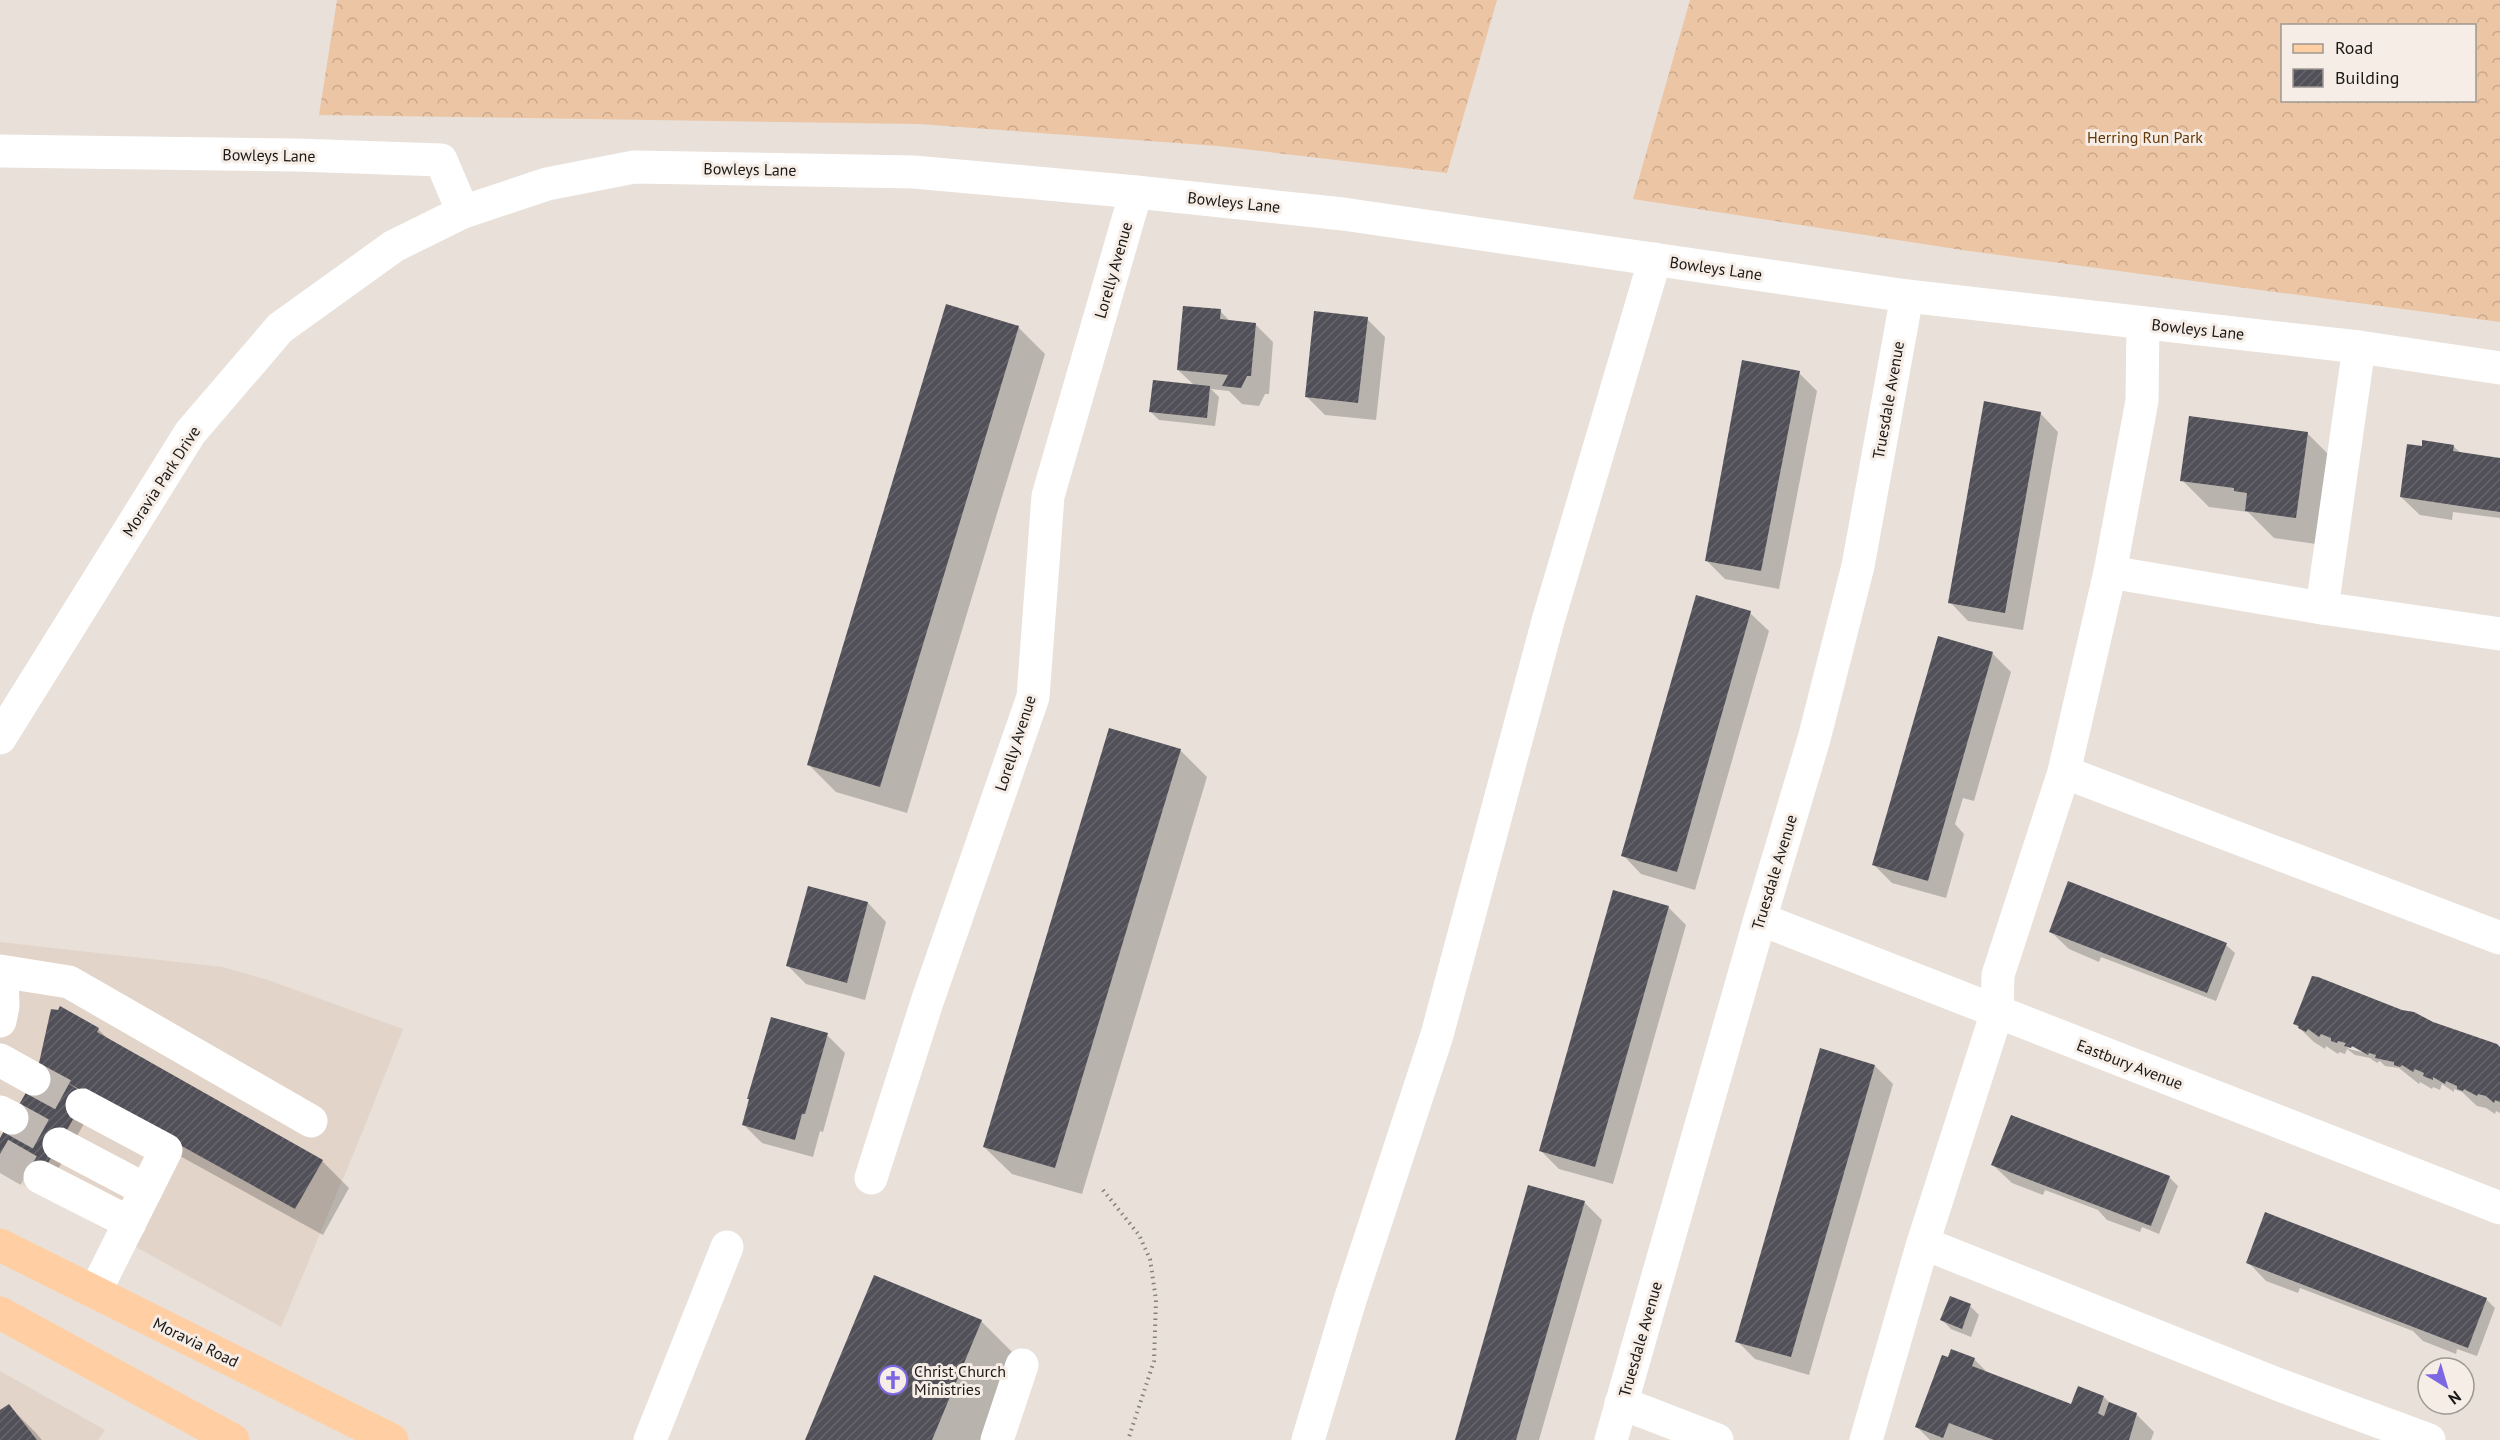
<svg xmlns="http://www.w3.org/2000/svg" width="2500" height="1440" font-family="'PT Sans',sans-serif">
  <defs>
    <pattern id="forest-crowns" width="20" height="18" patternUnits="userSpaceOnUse" patternTransform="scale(1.5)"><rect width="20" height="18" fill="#ecc5a4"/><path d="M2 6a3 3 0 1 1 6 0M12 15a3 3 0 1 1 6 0" fill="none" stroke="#caa88c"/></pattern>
    <pattern id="building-hatch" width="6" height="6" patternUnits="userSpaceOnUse" patternTransform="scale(1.5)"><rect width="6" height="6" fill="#515058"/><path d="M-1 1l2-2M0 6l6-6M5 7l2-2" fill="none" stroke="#66656b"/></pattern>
  </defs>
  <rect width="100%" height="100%" fill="#e8e0d9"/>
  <g fill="#e2d4c8">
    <path d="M 0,942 L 222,967 L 268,980 L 403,1029 L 362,1133 L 281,1327 L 0,1172 Z"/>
    <path d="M 0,1371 L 105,1430 L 98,1440 L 0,1440 Z"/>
  </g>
  <g fill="url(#forest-crowns)" fill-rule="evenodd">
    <path d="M 337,0 L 1497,0 L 1447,173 L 1218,146 L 919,124 L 319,115 Z"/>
    <path d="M 1690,0 L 2500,0 L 2500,322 L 1962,250 L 1633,199 ZM 2282,26 L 2474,26 L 2474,100 L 2282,100 Z"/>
  </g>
  <g fill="#0003" fill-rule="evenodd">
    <path d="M 1220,311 L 1231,322 L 1255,324 L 1273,342 L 1269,394 L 1265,394 L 1259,406 L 1242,404 L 1229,391 L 1211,389 L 1219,397 L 1215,426 L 1159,420 L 1150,411 L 1195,386 L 1178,370 Z"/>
    <path d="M 1367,319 L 1385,337 L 1376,420 L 1325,415 L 1307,397 Z"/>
    <path d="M 1018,327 L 1045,354 L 907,813 L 836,792 L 809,765 Z"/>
    <path d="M 1799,373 L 1817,391 L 1779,589 L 1725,579 L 1706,560 Z"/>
    <path d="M 2040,413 L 2058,432 L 2023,630 L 1968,621 L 1950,602 Z"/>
    <path d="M 2307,433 L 2334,460 L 2323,545 L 2274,538 L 2248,512 L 2209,507 L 2182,480 Z"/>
    <path d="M 2453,446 L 2461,453 L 2500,459 L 2500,518 L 2453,512 L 2452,520 L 2420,515 L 2401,497 L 2423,448 Z"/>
    <path d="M 1750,613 L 1769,631 L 1695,890 L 1641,874 L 1623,855 Z"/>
    <path d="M 1992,653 L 2011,672 L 1974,801 L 1963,798 L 1955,824 L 1964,834 L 1946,898 L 1892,883 L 1873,864 Z"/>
    <path d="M 1180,750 L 1207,777 L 1082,1194 L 1012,1174 L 984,1147 Z"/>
    <path d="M 868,903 L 886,922 L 865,1000 L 806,984 L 788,966 Z"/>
    <path d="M 1668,907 L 1686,925 L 1613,1184 L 1559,1169 L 1541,1151 Z"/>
    <path d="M 2050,931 L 2226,945 L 2235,953 L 2216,1001 L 2101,957 L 2099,962 L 2069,949 Z"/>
    <path d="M 58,1012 L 98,1029 L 112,1043 L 322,1161 L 349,1188 L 323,1235 L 93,1108 L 49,1185 L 4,1159 L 0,1155 L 0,1141 L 42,1068 Z"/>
    <path d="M 2295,1024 L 2440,1026 L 2500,1048 L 2500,1113 L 2496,1111 L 2495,1114 L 2486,1108 L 2477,1106 L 2462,1092 L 2454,1089 L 2454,1092 L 2442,1084 L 2440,1090 L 2433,1087 L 2432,1089 L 2420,1082 L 2419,1084 L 2399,1068 L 2385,1066 L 2380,1061 L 2377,1063 L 2370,1058 L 2355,1055 L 2347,1049 L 2345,1054 L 2339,1052 L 2338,1054 L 2326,1046 L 2325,1049 L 2314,1042 ZM 2345,1045 L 2371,1051 L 2370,1054 L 2349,1049 Z"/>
    <path d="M 827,1035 L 845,1053 L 823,1132 L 820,1131 L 813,1157 L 762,1143 L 744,1125 Z"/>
    <path d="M 1875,1066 L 1893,1084 L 1809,1375 L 1755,1359 L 1737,1341 Z"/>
    <path d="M 1993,1165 L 2169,1177 L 2178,1186 L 2159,1234 L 2142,1227 L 2140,1232 L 2107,1220 L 2098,1210 L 2045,1190 L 2043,1195 L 2012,1183 Z"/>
    <path d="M 1584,1202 L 1602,1220 L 1539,1440 L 1457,1440 Z"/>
    <path d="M 2248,1262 L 2486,1299 L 2495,1308 L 2477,1356 L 2457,1349 L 2456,1354 L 2423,1341 L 2413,1331 L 2300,1288 L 2298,1293 L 2266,1281 Z"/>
    <path d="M 1970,1306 L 1979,1315 L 1971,1337 L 1951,1329 L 1942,1320 Z"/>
    <path d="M 981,1321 L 1016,1356 L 981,1440 L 807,1440 Z"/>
    <path d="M 1974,1359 L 1989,1374 L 2071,1406 L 2104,1397 L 2111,1404 L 2136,1414 L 2154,1432 L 2151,1440 L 1930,1440 L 1916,1426 Z"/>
    <path d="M 9,1406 L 36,1433 L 42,1440 L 0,1440 L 0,1412 Z"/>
  </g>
  <g fill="url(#building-hatch)">
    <path d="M 946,304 L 1019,326 L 880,787 L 807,765 Z"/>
    <path d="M 1183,306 L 1221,309 L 1220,319 L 1256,323 L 1251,376 L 1247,376 L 1241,388 L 1222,386 L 1228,375 L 1177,370 Z"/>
    <path d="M 1314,311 L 1368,317 L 1358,403 L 1305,397 Z"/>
    <path d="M 1742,360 L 1800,371 L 1761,571 L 1705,561 Z"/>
    <path d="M 1153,380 L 1210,386 L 1207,418 L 1149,412 Z"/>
    <path d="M 1984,401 L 2041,412 L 2005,613 L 1948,603 Z"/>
    <path d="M 2189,416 L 2308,432 L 2296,518 L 2245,511 L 2247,493 L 2234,491 L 2234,488 L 2180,481 Z"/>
    <path d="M 2422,440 L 2454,445 L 2453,451 L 2500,458 L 2500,512 L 2400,497 L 2407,444 L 2422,446 Z"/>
    <path d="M 1696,595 L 1751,611 L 1677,872 L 1621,856 Z"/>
    <path d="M 1938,636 L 1993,652 L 1928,881 L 1872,865 Z"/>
    <path d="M 1109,728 L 1181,749 L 1055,1168 L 983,1147 Z"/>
    <path d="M 2068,881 L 2227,943 L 2207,993 L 2049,932 Z"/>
    <path d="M 808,886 L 868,902 L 847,983 L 786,966 Z"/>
    <path d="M 1613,890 L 1669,906 L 1595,1167 L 1539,1151 Z"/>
    <path d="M 2312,976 L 2318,977 L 2402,1010 L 2414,1012 L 2433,1022 L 2497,1044 L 2500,1047 L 2500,1102 L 2495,1100 L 2494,1103 L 2486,1096 L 2478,1094 L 2477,1096 L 2464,1089 L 2463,1091 L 2457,1089 L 2457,1086 L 2446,1081 L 2445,1084 L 2433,1077 L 2433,1080 L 2423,1076 L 2424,1073 L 2415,1069 L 2413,1072 L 2402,1065 L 2400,1067 L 2394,1065 L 2394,1062 L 2375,1058 L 2376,1055 L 2369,1053 L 2368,1055 L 2352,1046 L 2351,1048 L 2344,1046 L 2346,1043 L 2338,1041 L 2337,1043 L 2331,1041 L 2331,1038 L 2321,1034 L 2319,1037 L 2308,1029 L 2306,1032 L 2298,1028 L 2299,1026 L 2293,1024 Z"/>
    <path d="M 60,1006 L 99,1028 L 97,1032 L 323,1160 L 295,1209 L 61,1079 L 87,1095 L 40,1177 L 0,1154 L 0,1138 L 40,1068 L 39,1063 L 51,1009 L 58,1010 Z"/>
    <path d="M 771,1017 L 828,1033 L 805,1114 L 802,1114 L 795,1140 L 742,1125 L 749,1099 L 747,1099 Z"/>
    <path d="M 1820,1048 L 1875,1065 L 1791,1357 L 1735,1342 Z"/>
    <path d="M 2011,1115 L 2170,1176 L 2151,1226 L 1991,1165 Z"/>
    <path d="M 1528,1185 L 1585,1201 L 1516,1440 L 1455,1440 Z"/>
    <path d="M 2265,1212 L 2487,1298 L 2468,1348 L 2246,1263 Z"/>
    <path d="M 874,1275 L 982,1320 L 932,1440 L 805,1440 Z"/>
    <path d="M 1950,1296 L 1971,1304 L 1962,1329 L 1940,1320 Z"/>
    <path d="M 1951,1349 L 1975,1358 L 1972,1366 L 2071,1404 L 2078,1386 L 2104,1396 L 2098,1413 L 2101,1415 L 2104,1416 L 2109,1402 L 2137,1413 L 2129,1440 L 1994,1440 L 1949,1423 L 1943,1438 L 1915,1427 L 1942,1355 L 1948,1357 Z"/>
    <path d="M 9,1404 L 37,1440 L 0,1440 L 0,1410 Z"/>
  </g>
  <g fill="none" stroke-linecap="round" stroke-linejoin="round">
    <g stroke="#bfb8b2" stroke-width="33" stroke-dasharray="33 16" stroke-linecap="butt">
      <path d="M 34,1079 L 82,1105"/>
      <path d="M 12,1118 L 59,1144"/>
      <path d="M 0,1154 L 40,1177"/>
    </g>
    <path stroke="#87817d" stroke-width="4" stroke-dasharray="1.5 4.5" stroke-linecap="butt" d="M 1103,1190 L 1139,1235 L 1150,1259 L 1156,1300 L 1154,1361 L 1128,1440"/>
    <g stroke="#fff" stroke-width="33">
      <path d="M 0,151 L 297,155 L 441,160 L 463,212"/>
      <path d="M 2110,572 L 2322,608 L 2500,634"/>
      <path d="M 2322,608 L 2359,347"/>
      <path d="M 0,738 L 190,433 L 280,328 L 394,246 L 463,212 L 547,184 L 634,167 L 914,172 L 1136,192 L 1343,214 L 1907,296 L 2359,347 L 2500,368"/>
      <path d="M 2064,772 L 2500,938"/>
      <path d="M 1760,919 L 2500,1208"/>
      <path d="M 0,971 L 69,982 L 311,1121"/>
      <path d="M 0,1021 L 3,1006 L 2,972"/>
      <path d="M 0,1060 L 34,1079"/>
      <path d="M 82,1105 L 166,1150 L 146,1190"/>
      <path d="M 0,1112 L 12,1118"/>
      <path d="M 59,1144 L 146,1190 L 95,1292"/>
      <path d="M 40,1177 L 130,1223"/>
      <path d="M 871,1178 L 927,1002 L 1033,697 L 1048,496 L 1136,192"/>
      <path d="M 1923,1243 L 2277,1384 L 2429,1440"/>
      <path d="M 1621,1403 L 1717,1440"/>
      <path d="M 650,1440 L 727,1247"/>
      <path d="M 997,1440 L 1022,1365"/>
      <path d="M 1308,1440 L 1350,1300 L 1437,1035 L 1548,621 L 1655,259"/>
      <path d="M 1611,1440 L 1760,919 L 1814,739 L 1858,566 L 1907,296"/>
      <path d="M 1866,1440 L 1923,1243 L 1997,1012 L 1998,975 L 2064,772 L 2110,572 L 2142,401 L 2143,323"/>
    </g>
    <g stroke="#ffcfa3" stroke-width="33">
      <path d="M 0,1245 L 392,1440"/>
      <path d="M 0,1313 L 233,1440"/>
    </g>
  </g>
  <defs>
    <g id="church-ring" transform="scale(1.5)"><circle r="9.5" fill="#f5ede6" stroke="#7d66e1" stroke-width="1.5"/><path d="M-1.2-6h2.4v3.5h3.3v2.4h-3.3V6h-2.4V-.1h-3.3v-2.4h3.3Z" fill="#7d66e1"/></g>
  </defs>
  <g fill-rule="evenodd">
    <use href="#church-ring" x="893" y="1380"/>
  </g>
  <g text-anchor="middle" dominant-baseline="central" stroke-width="6" stroke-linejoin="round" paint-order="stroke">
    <g font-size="16" fill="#643805" stroke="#f5ede6">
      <text x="2145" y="137">Herring Run Park</text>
    </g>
    <g font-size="16" fill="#1b1816" stroke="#f5ede6">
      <text transform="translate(269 155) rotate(1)">Bowleys Lane</text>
      <text transform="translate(750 169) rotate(1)">Bowleys Lane</text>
      <text transform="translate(1234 202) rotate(6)">Bowleys Lane</text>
      <text transform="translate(1716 268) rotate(8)">Bowleys Lane</text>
      <text transform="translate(1113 270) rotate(-74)">Lorelly Avenue</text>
      <text transform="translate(2198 329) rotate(6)">Bowleys Lane</text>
      <text transform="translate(1888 400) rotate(-80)">Truesdale Avenue</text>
      <text transform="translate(161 481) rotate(-57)">Moravia Park Drive</text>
      <text transform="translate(1015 743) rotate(-72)">Lorelly Avenue</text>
      <text transform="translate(1774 872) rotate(-73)">Truesdale Avenue</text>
      <text transform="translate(2130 1064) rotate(21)">Eastbury Avenue</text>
      <text transform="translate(1640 1339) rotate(-74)">Truesdale Avenue</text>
      <text transform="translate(196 1342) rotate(26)">Moravia Road</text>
    </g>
    <g font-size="16" fill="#1b1816" stroke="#f5ede6" text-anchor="start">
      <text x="914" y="1371">Christ Church<tspan x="914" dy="18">Ministries</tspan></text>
    </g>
  </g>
  <rect x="2281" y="24" width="195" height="78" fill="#f5ede6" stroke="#9e9893" stroke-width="1.5"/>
  <rect x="2293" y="44" width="30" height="9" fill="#ffcfa3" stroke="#9e9893" stroke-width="1.5"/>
  <text x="2335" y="54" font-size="18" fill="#1b1816">Road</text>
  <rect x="2293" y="69" width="30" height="18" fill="url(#building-hatch)" stroke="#9e9893" stroke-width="1.5"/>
  <text x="2335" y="84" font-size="18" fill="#1b1816">Building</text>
  <g transform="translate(2446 1386) rotate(143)"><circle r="28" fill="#f5ede6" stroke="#9e9893" stroke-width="1.5"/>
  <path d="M0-4.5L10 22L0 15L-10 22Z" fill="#7d66e1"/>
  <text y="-9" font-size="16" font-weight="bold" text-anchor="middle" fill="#1b1816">N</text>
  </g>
</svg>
